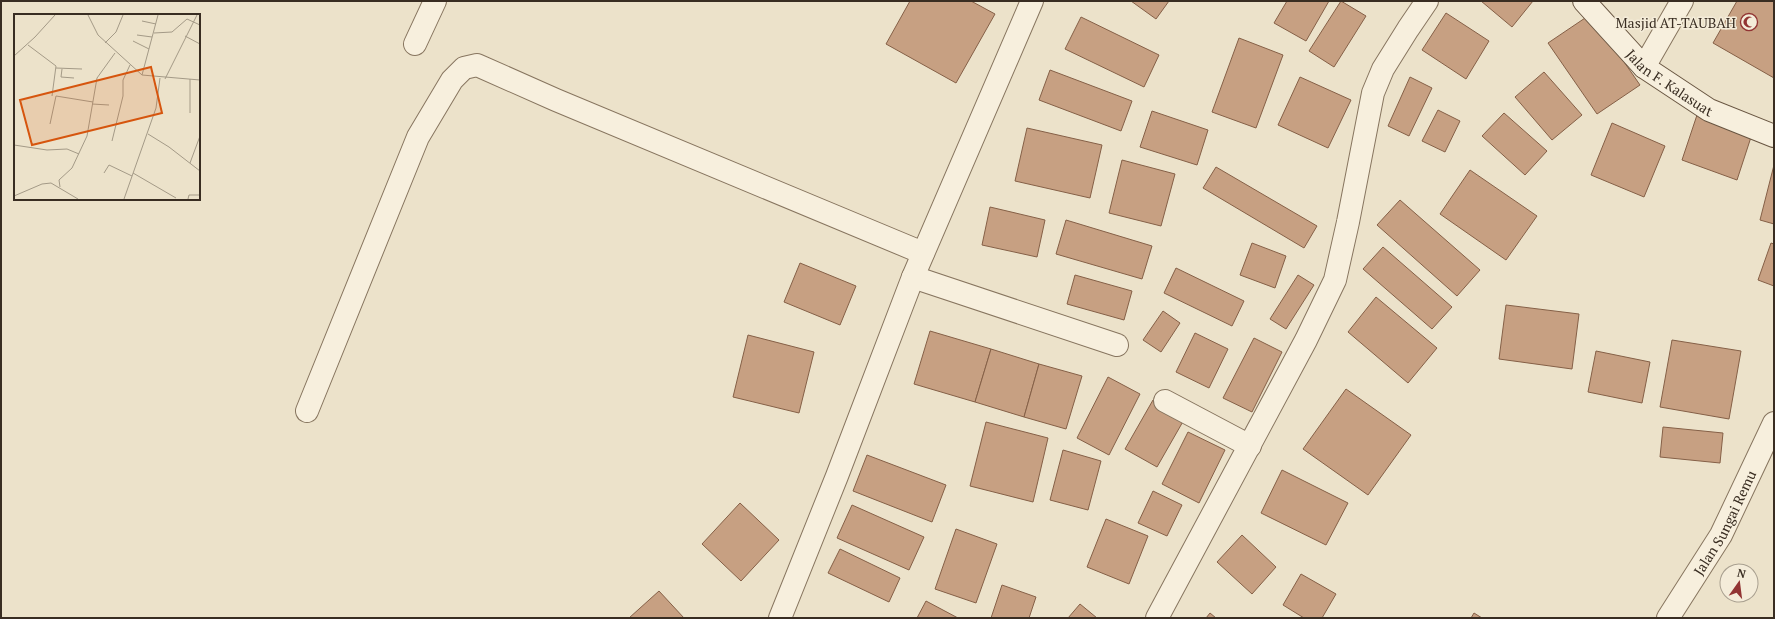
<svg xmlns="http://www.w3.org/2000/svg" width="1775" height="619" font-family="'PT Serif',serif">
  <rect width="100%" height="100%" fill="#ece2ca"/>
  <g fill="#c7a082" stroke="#856047">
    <path d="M 910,1 L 971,1 L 995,14 L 956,83 L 886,44 Z"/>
    <path d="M 1131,1 L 1169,1 L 1156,19 Z"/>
    <path d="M 1287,1 L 1329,1 L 1306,41 L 1274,23 Z"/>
    <path d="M 1341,1 L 1366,16 L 1334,67 L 1309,51 Z"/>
    <path d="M 1481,1 L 1533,1 L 1512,27 Z"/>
    <path d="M 1737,1 L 1774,1 L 1774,78 L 1713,43 Z"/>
    <path d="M 1446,13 L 1489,41 L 1466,79 L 1422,50 Z"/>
    <path d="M 1591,14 L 1640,85 L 1597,114 L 1548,43 Z"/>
    <path d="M 1081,17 L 1159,55 L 1144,87 L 1065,49 Z"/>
    <path d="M 1239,38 L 1283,55 L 1256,128 L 1212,112 Z"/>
    <path d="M 1050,70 L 1132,101 L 1121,131 L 1039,100 Z"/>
    <path d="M 1544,72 L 1582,115 L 1552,140 L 1515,97 Z"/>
    <path d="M 1300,77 L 1351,100 L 1328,148 L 1278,125 Z"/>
    <path d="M 1410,77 L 1432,88 L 1409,136 L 1388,126 Z"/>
    <path d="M 1438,110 L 1460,121 L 1445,152 L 1422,141 Z"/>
    <path d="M 1152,111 L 1208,130 L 1197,165 L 1140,147 Z"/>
    <path d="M 1698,112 L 1753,131 L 1737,180 L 1682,160 Z"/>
    <path d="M 1504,113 L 1547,151 L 1525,175 L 1482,136 Z"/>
    <path d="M 1612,123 L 1665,146 L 1644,197 L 1591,175 Z"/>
    <path d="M 1027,128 L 1102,145 L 1090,198 L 1015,181 Z"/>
    <path d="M 1122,160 L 1175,174 L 1161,226 L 1109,213 Z"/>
    <path d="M 1774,165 L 1774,224 L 1760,220 Z"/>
    <path d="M 1216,167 L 1317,226 L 1304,248 L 1203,188 Z"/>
    <path d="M 1470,170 L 1537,216 L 1506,260 L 1440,214 Z"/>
    <path d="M 1400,200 L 1480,270 L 1457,296 L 1377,225 Z"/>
    <path d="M 990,207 L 1045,220 L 1037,257 L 982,245 Z"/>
    <path d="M 1066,220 L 1152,246 L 1142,279 L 1056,254 Z"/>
    <path d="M 1252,243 L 1286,256 L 1275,288 L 1240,275 Z"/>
    <path d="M 1771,243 L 1774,244 L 1774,286 L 1758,280 Z"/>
    <path d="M 1383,247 L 1452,307 L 1432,329 L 1363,269 Z"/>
    <path d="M 800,263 L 856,286 L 840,325 L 784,302 Z"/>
    <path d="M 1176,268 L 1244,301 L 1232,326 L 1164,293 Z"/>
    <path d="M 1075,275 L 1132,291 L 1124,320 L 1067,304 Z"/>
    <path d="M 1298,275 L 1314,285 L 1286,329 L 1270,319 Z"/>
    <path d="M 1376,297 L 1437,348 L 1408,383 L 1348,332 Z"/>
    <path d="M 1506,305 L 1579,314 L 1572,369 L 1499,359 Z"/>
    <path d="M 1163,311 L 1180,323 L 1161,352 L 1143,340 Z"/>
    <path d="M 930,331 L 991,349 L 975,402 L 914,384 Z"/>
    <path d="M 1195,333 L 1228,349 L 1209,388 L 1176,372 Z"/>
    <path d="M 748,335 L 814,352 L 799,413 L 733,397 Z"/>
    <path d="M 1254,338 L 1282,352 L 1252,412 L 1223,398 Z"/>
    <path d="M 1672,340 L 1741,351 L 1729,419 L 1660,407 Z"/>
    <path d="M 991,349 L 1039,364 L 1024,417 L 975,402 Z"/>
    <path d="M 1596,351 L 1650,362 L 1642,403 L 1588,392 Z"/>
    <path d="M 1039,364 L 1082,376 L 1066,429 L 1024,417 Z"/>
    <path d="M 1108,377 L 1140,394 L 1109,455 L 1077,438 Z"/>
    <path d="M 1346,389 L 1411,435 L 1368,495 L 1303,449 Z"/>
    <path d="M 1153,400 L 1185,418 L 1157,467 L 1125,449 Z"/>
    <path d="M 986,422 L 1048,438 L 1033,502 L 970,486 Z"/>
    <path d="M 1663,427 L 1723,433 L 1720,463 L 1660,457 Z"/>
    <path d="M 1188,432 L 1225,450 L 1199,503 L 1162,484 Z"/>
    <path d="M 1063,450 L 1101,461 L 1088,510 L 1050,500 Z"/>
    <path d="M 867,455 L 946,485 L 932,522 L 853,491 Z"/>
    <path d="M 1282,470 L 1348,503 L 1326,545 L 1261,513 Z"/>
    <path d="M 1153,491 L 1182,505 L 1167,536 L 1138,523 Z"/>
    <path d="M 740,503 L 779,540 L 741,581 L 702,544 Z"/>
    <path d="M 852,505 L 924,537 L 909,570 L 837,538 Z"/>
    <path d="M 1106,519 L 1148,536 L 1129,584 L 1087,567 Z"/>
    <path d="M 956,529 L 997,544 L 976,603 L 935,589 Z"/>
    <path d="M 1242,535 L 1276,567 L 1252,594 L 1217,562 Z"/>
    <path d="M 840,549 L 900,578 L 889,602 L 828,573 Z"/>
    <path d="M 1301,574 L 1336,594 L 1322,618 L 1304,618 L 1283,605 Z"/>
    <path d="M 1002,585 L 1036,597 L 1029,618 L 991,618 Z"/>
    <path d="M 659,591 L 684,618 L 629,618 Z"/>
    <path d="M 926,601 L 958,618 L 917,618 Z"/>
    <path d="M 1080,604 L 1097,618 L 1068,618 Z"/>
    <path d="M 1210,613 L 1216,618 L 1206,618 Z"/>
    <path d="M 1474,613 L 1482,618 L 1471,618 Z"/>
  </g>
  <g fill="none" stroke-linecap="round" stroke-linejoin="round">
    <g stroke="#87755f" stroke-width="24">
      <g id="street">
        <path d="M 415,44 L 435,1"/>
        <path d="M 1644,67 L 1682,1"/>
        <path d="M 913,277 L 1117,345"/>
        <path d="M 1165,401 L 1250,446"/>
        <path d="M 307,411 L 418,137 L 452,80 L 464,68 L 477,65 L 556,100 L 923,253"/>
        <path d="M 780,618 L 837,476 L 913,277 L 1032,1"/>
        <path d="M 1157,618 L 1306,340 L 1335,280 L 1348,222 L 1373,93 L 1383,69 L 1408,29 L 1427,1"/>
        <path id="s1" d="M 1668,618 L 1721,535 L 1774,423"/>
      </g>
    </g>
    <g stroke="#695642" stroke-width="24">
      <g id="secondary">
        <path id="s2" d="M 1584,1 L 1644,67 L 1709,110 L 1774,136"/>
      </g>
    </g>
    <use href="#street" stroke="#f7efdd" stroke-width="22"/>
    <use href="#secondary" stroke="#f7efdd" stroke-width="22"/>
  </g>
  <defs>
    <g id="mosque-ring" transform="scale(0.9)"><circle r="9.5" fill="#f4ecd9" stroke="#923433" stroke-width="1.5"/><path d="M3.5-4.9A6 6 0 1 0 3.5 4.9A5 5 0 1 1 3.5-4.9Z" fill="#923433"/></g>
  </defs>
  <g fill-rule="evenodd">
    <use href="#mosque-ring" x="1749" y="22"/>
  </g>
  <g text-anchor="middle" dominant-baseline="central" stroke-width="3" stroke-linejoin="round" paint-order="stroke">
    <g font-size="14" fill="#392d22" stroke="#f4ecd9" text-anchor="end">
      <text x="1736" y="22">Masjid AT-TAUBAH</text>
    </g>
    <g font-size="14" fill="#392d22" stroke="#f4ecd9">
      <text stroke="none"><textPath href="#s2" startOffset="119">Jalan F. Kalasuat</textPath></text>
      <text stroke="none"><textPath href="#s1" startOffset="111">Jalan Sungai Remu</textPath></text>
    </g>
  </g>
  <g transform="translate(14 14)">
    <rect width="186" height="186" fill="#ece2ca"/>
    <path fill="none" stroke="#a49a87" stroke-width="1" d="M 74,1 L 84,21 L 128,61 L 186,66M 128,7 L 142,10M 140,19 L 158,18 L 173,5 L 186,11M 123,21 L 138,23M 171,22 L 186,30M 119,27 L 135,35M 91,29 L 102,18 L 109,1M 14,31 L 42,52 L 38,82M 0,42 L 21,23 L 41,1M 42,54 L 68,55M 48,55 L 47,63 L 60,64M 128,61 L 144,1M 151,65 L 183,1M 78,90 L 95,91M 176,99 L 176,65M 36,110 L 42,82 L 79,88M 134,120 L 155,133 L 186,157M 98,127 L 109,82 L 109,66 L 116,51M 0,131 L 33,136 L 53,135 L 65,140M 176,149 L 186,122M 90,159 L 95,151 L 118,162M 119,159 L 162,184M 46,173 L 45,166 L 58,154 L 73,122 L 83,64 L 101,39M 0,182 L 28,170 L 37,169 L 64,185M 110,185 L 142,94 L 146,64M 174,185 L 175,181 L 186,181"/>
    <path fill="#d6550e" fill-opacity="0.15" stroke="#d6550e" stroke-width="2" d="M 137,53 L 148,99 L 18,131 L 6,86 Z"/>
    <rect width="186" height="186" fill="none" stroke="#392d22" stroke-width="2"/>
  </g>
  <rect width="1775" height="619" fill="none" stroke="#392d22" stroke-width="4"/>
  <g transform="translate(1739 583) rotate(14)"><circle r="19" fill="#f4ecd9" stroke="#a9a090"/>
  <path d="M0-3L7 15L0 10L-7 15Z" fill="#923433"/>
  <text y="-6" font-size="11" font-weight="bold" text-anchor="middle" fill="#392d22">N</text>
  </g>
</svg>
